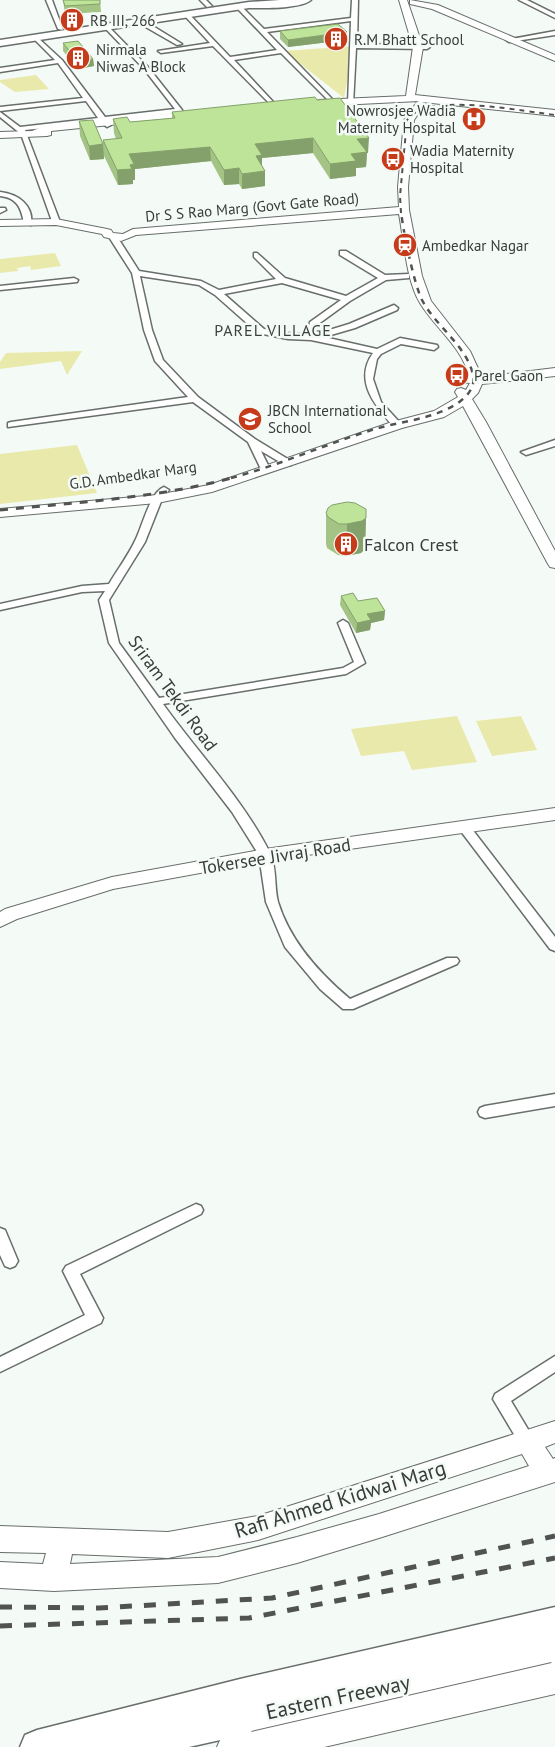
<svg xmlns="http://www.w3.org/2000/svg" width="555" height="1747" font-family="'PT Sans',sans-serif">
  <rect width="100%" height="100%" fill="#f4faf6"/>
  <g fill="#eae9ac">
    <path d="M 354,46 L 344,98 L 284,51 Z"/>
    <path d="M 36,75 L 49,89 L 15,92 L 0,82 L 0,80 Z"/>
    <path d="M 55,253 L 61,266 L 31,270 L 30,266 L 17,268 L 18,271 L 0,273 L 0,259 Z"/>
    <path d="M 82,351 L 67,375 L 61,361 L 0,369 L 0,362 L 6,353 Z"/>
    <path d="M 77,445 L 97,493 L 0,504 L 0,454 Z"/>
    <path d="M 457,716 L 477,762 L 412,770 L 404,751 L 361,756 L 351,729 Z"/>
    <path d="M 521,716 L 537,750 L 492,756 L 476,721 Z"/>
  </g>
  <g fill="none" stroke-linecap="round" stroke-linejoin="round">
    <g stroke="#686e6a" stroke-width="3">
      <g id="street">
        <path d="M 46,0 L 52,0 L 63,30 L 58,29 Z"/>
        <path d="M 200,0 L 206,0 L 212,6 L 207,7 Z"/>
        <path d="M 352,0 L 358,0 L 357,44 L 427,45 L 430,47 L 427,49 L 356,48 L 353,105 L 348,104 L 351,21 L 267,32 L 337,104 L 337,106 L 335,107 L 281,53 L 234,60 L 277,106 L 278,107 L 275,109 L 213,46 L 161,53 L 158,51 L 210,43 L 184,15 L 184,13 L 188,13 L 230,57 L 277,50 L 237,8 L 237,6 L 241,6 L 264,29 L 351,18 Z"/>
        <path d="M 519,0 L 527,0 L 555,14 L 555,18 Z"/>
        <path d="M 139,20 L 143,20 L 182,44 L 177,45 L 144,26 L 139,22 Z"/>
        <path d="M 107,25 L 148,67 L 182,110 L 184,117 L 179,118 L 177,113 L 108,121 L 111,125 L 107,127 L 101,122 L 25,130 L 60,222 L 53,224 L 21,134 L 0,117 L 0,112 L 20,127 L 98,118 L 86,101 L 0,111 L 0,107 L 83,98 L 58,63 L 0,72 L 0,68 L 55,60 L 34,39 L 34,37 L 36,36 L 62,60 L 105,117 L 175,109 L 144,69 L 105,28 L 104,27 Z"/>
        <path d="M 555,31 L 555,35 L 509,42 L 506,40 Z"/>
        <path d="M 0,192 C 18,194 34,205 31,225 L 24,223 C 21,207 17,198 0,196 Z"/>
        <path d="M 0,208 L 5,208 L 6,210 L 0,213 Z"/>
        <path d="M 110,235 L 116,235 L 139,271 L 201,281 L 219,290 L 276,279 L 254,257 L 254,253 L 257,253 L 285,278 L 346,296 L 378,278 L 340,255 L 340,251 L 346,251 L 385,275 L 409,274 L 409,278 L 386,280 L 350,301 L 317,325 L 316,334 L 349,324 L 394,305 L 398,308 L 397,310 L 355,328 L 324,337 L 377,349 L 400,338 L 437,345 L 438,347 L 434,350 L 401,344 L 381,354 L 377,359 L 373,379 L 381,402 L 402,425 L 400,427 L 394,427 C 376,407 353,381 373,353 L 311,340 L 288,339 L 258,333 L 215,295 L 199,285 L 140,276 L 152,330 L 163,360 L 198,397 L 255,439 L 291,461 L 291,465 L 285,465 L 261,451 L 268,465 L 266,467 L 260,467 L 248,442 L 193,402 L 8,427 L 8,423 L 11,422 L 188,397 L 155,361 L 144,330 L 132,273 L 109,237 ZM 282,283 L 341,300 L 310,322 L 307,334 L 288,333 L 264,329 L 224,294 Z"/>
        <path d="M 74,278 L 78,280 L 77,282 L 0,290 L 0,286 Z"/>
        <path d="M 555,440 L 555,446 L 526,455 L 521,452 Z"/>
        <path d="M 164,487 L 169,490 L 162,499 L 145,542 L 109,600 L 119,643 L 159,698 L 343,668 L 354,662 L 338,623 L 343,620 L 348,623 L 365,663 L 346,674 L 163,704 C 198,753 243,799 270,853 C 277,867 274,887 278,902 C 290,941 319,973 350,999 L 447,958 L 457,958 L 459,961 L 457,964 L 353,1009 L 343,1009 L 320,989 L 285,947 L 266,902 L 259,855 L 232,812 L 175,738 L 109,643 L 99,600 L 105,591 L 82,592 L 0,610 L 0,604 L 82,586 L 109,584 C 117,570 128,556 135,541 C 142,528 150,492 164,487 Z"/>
        <path d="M 464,823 L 468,824 L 555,937 L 555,951 L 550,949 L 460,830 L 458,827 Z"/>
        <path d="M 555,1094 L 555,1106 L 485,1118 L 480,1116 L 478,1112 L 480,1108 L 485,1106 Z"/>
        <path d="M 196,1204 L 201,1206 L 203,1210 L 201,1214 L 80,1274 L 103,1318 L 101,1323 L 0,1372 L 0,1357 L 85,1315 L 63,1271 L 66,1266 Z"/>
        <path d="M 0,1228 L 5,1230 L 18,1261 L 15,1266 L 10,1268 L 5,1266 L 0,1255 Z"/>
        <path d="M 555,1356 L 555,1372 L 511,1401 L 535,1441 L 533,1446 L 527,1449 L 521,1446 L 493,1399 L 495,1394 Z"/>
      </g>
    </g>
    <g stroke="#686e6a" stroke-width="2">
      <g id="secondary">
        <path d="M 399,0 L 407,0 L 423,47 L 415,95 L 555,110 L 555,116 L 422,102 L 425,104 L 414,120 L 408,187 L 409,210 L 422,276 L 431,301 L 470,351 L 482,377 L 555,368 L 555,376 L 482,384 L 478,393 L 472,399 L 486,422 L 555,551 L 555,568 L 550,567 L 548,564 L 463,406 L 444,417 L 402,428 L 212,492 L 157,503 L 0,517 L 0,509 L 157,495 L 209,485 L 392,422 L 434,411 L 458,397 L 455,392 L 457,389 L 461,388 L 466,390 L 470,383 L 461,382 L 459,379 L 461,376 L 469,376 C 462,347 435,328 420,303 C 406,280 404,240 399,214 L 136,235 L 121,241 L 104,237 L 102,234 L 56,225 L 0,226 L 0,220 L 56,219 L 107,229 L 111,230 L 113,233 L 123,234 L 133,229 L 399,207 L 398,187 L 404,120 L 417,102 L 419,101 L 319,106 L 314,103 L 319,100 L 406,96 L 413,47 Z"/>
        <path d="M 410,0 L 438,5 L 555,55 L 555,61 L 432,9 L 410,4 Z"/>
        <path d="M 196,111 L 199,112 L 199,116 L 51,131 L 51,135 L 47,136 L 0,138 L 0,132 L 32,131 L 44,126 Z"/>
        <path d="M 555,808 L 555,820 L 265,861 L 113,889 L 17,919 L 0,927 L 0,912 L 5,909 L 112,877 L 265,849 Z"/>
        <path d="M 262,1727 L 271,1731 L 275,1740 L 272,1747 L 217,1747 L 221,1738 Z"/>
      </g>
    </g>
    <g stroke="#686e6a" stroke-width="2">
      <path id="primary" d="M 555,1421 L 555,1443 L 545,1447 L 553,1459 L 555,1458 L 555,1482 L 379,1538 L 297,1563 L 218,1583 L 54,1591 L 0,1588 L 0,1562 L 43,1564 L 46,1553 L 0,1552 L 0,1526 L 168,1532 L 258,1516 ZM 522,1454 L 529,1466 L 379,1514 L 297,1537 L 218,1557 L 70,1564 L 72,1554 L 168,1558 L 258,1540 Z"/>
    </g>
    <g stroke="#686e6a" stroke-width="3">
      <g id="highway">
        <path d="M 280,0 L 311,0 C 301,9 263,8 249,8 L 0,46 L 0,40 L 249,2 Z"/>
        <path d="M 555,1607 L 555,1665 L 189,1747 L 20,1747 L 25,1735 L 37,1730 L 240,1679 Z"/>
      </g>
    </g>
    <use href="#street" fill="#fff" fill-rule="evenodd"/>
    <use href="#secondary" fill="#fff" fill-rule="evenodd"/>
    <use href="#primary" fill="#fff" fill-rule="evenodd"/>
    <use href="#highway" fill="#fff" fill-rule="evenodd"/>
    <path stroke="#505351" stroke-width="2" stroke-dasharray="5 5" stroke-linecap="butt" d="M 401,213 L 400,196 L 407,120 C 410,118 413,114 416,112 C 443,96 523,111 555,115"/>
    <path stroke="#505351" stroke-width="2.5" stroke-dasharray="6 6" stroke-linecap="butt" d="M 231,478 C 280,465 326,444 375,429 C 402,421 434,419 458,403 C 469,395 477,385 472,371 C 464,344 435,325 422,300 C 414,284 403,231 401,211"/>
    <path stroke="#505351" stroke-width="3" stroke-dasharray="8 8" stroke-linecap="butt" d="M 0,510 C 79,502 159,498 235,477"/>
    <g stroke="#505351" stroke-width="5" stroke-dasharray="12 12" stroke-linecap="butt">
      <path d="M 0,1607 L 99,1608 L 272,1598 L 555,1536"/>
      <path d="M 0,1626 L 249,1618 L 555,1558"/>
    </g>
    <g stroke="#686e6a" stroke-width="33" stroke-linecap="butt">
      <path id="highway-bridge" d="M 255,1747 L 555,1678"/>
    </g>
    <use href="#highway-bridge" stroke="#fff" stroke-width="31"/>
  </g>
  <g fill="#a3c484">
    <path d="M 63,0 L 100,0 L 101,12 L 65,14 Z"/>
    <path d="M 280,31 L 346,40 L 288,47 L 280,39 Z"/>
    <path d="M 63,43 L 93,59 L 94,66 L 78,69 L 63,51 Z"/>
    <path d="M 317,100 L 368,153 L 367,153 L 366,167 L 356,168 L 356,176 L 330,179 L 313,153 L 262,158 L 262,166 L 265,186 L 242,189 L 239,184 L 224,185 L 211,161 L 135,169 L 135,180 L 133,180 L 133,184 L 118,185 L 104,156 L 104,159 L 90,160 L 80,136 L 79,121 L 103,143 L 103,140 L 116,139 L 114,133 L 113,119 L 130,122 L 172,118 L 172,112 Z"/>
    <path d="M 326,513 L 366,518 L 365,549 L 361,553 L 346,556 L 338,555 L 327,548 L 326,544 Z"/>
    <path d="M 341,596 L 385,611 L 384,620 L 371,623 L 370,630 L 356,633 L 340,605 Z"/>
  </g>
  <g fill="#84a06b">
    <path d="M 347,32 L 346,40 L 288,47 L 288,40 Z"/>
    <path d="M 93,59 L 94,66 L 78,69 L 78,61 Z"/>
    <path d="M 313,138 L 313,153 L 262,158 L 262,170 L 256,171 L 255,144 Z"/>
    <path d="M 369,138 L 368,153 L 367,153 L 366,167 L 356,168 L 356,176 L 330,179 L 330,164 L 351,154 L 357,139 Z"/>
    <path d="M 103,144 L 104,159 L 90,160 L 89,146 Z"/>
    <path d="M 210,147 L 211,161 L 135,169 L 135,180 L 133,180 L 133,184 L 118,185 L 117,170 L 129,154 Z"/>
    <path d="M 239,168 L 239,184 L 224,185 L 224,170 Z"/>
    <path d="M 265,171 L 265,186 L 242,189 L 242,174 Z"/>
    <path d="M 366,518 L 365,549 L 361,553 L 346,556 L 347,524 Z"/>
    <path d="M 385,611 L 384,620 L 371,623 L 370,630 L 356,633 L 357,623 L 367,614 Z"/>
  </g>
  <g fill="#bde499" stroke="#84a06b">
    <path d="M 63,0 L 100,0 L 100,4 L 65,6 Z"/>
    <path d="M 338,24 L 347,32 L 288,40 L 280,31 Z"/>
    <path d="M 78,41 L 93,59 L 78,61 L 63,43 Z"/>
    <path d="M 315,97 L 317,100 L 340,98 L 369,138 L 357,139 L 367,152 L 351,154 L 356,161 L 330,164 L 313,138 L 255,144 L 262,155 L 256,156 L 265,171 L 242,174 L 239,168 L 224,170 L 210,147 L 129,154 L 134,164 L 130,165 L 132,169 L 117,170 L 103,140 L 122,138 L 113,119 L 127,117 L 130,122 L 175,118 L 172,112 Z"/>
    <path d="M 93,120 L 103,144 L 89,146 L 79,121 Z"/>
    <path d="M 347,502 L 355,503 L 366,509 L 366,518 L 362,521 L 347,524 L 339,524 L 328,517 L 326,513 L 328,508 L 332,505 Z"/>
    <path d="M 353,593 L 358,601 L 377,598 L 385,611 L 367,614 L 371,620 L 357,623 L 341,596 Z"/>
  </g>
  <defs>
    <g id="building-disc" transform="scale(1.25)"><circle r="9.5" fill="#c63c1a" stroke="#f4faf6"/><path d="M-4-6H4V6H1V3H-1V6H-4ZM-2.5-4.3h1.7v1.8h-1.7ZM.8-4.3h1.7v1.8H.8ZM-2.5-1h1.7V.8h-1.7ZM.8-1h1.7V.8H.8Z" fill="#fff"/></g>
    <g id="hospital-disc" transform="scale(1.25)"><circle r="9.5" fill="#c63c1a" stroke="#f4faf6"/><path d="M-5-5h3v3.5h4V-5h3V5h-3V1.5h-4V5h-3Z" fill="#fff"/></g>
    <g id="bus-disc" transform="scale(1.25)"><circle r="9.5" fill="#c63c1a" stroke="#f4faf6"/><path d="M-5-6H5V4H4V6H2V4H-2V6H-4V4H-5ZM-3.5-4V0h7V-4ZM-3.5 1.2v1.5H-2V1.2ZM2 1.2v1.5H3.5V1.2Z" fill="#fff"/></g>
    <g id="station-disc" transform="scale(1.25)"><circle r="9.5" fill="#c63c1a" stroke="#f4faf6"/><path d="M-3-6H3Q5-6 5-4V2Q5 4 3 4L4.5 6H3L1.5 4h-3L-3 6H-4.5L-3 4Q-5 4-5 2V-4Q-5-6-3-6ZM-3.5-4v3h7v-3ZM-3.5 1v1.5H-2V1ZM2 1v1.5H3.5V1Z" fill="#fff"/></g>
    <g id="school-disc" transform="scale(1.25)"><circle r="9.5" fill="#c63c1a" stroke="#f4faf6"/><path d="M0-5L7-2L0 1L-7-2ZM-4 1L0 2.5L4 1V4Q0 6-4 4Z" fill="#fff"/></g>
  </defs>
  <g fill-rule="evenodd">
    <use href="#building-disc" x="72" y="20"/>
    <use href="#building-disc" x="336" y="39"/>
    <use href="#building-disc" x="78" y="58"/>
    <use href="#hospital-disc" x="474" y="119"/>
    <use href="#bus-disc" x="393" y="159"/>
    <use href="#station-disc" x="405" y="245"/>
    <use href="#bus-disc" x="457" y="375"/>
    <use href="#school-disc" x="250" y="419"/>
    <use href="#building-disc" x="346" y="544"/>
  </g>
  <g text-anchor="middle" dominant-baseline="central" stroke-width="5" stroke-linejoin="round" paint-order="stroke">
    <g font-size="15" fill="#393c3a" stroke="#f4faf6" text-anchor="start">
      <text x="90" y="20">RB III, 266</text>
      <text x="354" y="39">R.M Bhatt School</text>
      <text x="96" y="49">Nirmala<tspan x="96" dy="17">Niwas A Block</tspan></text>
      <text x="456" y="110" text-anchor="end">Nowrosjee Wadia<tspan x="456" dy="17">Maternity Hospital</tspan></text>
      <text x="410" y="150">Wadia Maternity<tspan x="410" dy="17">Hospital</tspan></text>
      <text x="422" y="245">Ambedkar Nagar</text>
      <text x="474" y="375">Parel Gaon</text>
      <text x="268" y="410">JBCN International<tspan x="268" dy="17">School</tspan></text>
    </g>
    <g font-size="15" fill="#393c3a" stroke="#f4faf6">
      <text transform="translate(252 207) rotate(-5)">Dr S S Rao Marg (Govt Gate Road)</text>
      <text transform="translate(133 475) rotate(-8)">G.D. Ambedkar Marg</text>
    </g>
    <g font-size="16" letter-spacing="1" fill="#3d423e" stroke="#f4faf6">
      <text x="273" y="330">PAREL VILLAGE</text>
    </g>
    <g font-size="18" fill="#393c3a" stroke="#f4faf6" text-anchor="start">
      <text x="364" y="544">Falcon Crest</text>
    </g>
    <g font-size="18" fill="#393c3a" stroke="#f4faf6">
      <text transform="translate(173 693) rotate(54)">Sriram Tekdi Road</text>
      <text transform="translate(275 856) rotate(-9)">Tokersee Jivraj Road</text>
    </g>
    <g font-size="21" fill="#393c3a" stroke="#f4faf6">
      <text transform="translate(340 1499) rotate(-17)">Rafi Ahmed Kidwai Marg</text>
      <text transform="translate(338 1697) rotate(-12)">Eastern Freeway</text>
    </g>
  </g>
</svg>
